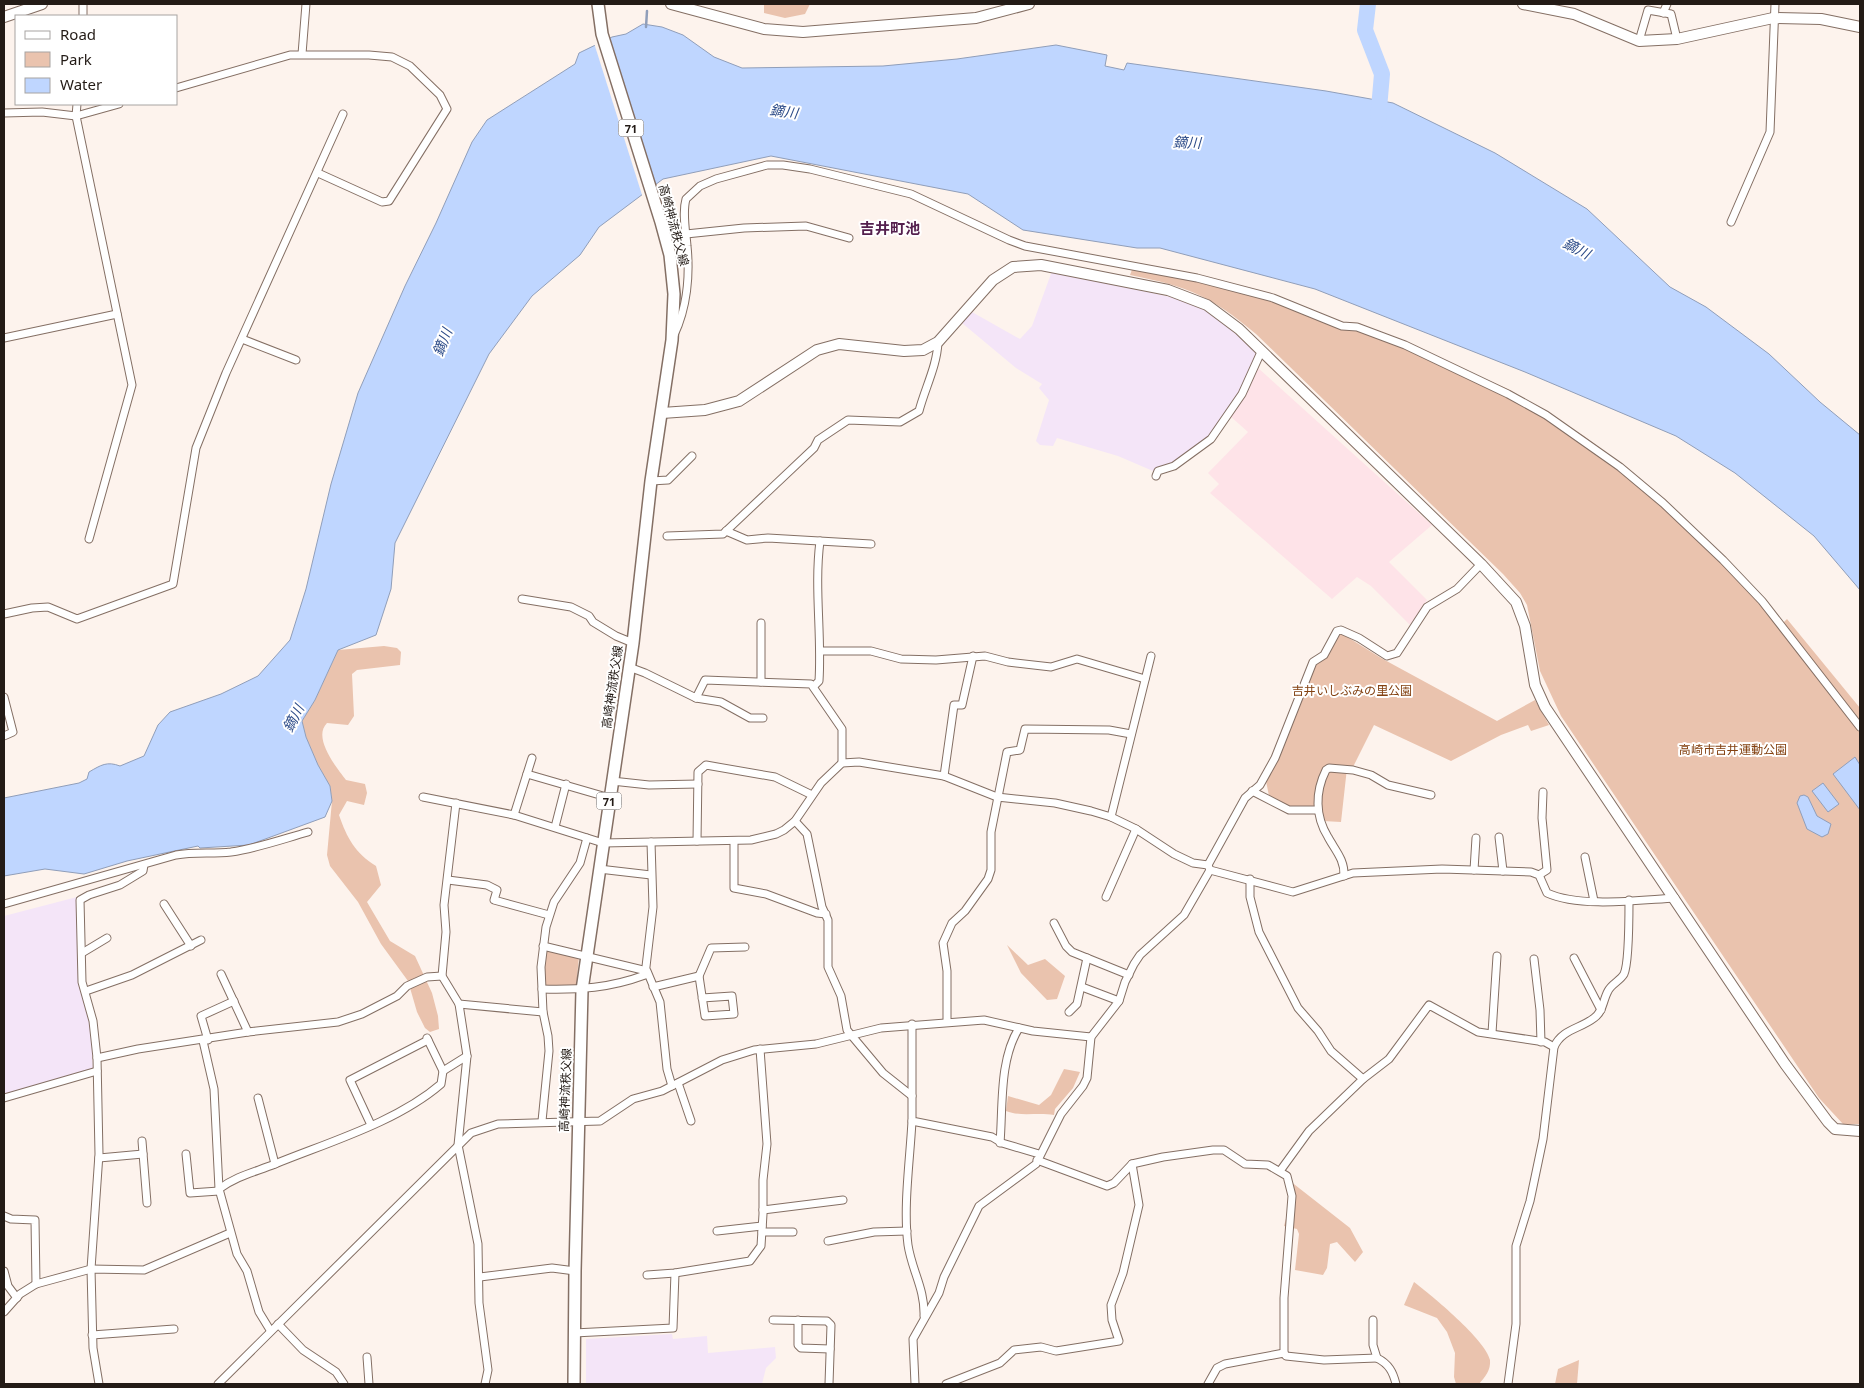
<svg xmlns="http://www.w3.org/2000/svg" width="1864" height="1388" font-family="'Noto Sans','Noto Sans JP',sans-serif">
  <rect width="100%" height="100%" fill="#fdf3ed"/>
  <path fill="#fee3e8" d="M 1257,367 L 1432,525 L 1389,562 L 1427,600 L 1410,625 L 1371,586 L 1357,577 L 1332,599 L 1210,493 L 1219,484 L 1208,473 L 1248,432 L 1230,416 Z"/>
  <g fill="#f4e5f8">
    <path d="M 1052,271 L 1184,300 L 1205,310 L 1225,324 L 1257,354 L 1252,370 L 1231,408 L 1210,438 L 1174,464 L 1153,471 L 1118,456 L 1057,438 L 1053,446 L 1040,445 L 1036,441 L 1049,400 L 1039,388 L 1042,384 L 1016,368 L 962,323 L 972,312 L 1020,339 L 1032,326 Z"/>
    <path d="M 77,897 L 79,982 L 90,1019 L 93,1070 L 4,1094 L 4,916 Z"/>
    <path d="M 672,1334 L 673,1339 L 707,1336 L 708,1353 L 775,1347 L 776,1358 L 766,1368 L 762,1384 L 586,1384 L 586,1339 Z"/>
  </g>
  <g fill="#eac3ae">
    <path d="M 764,4 L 810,4 L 805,14 L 785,18 L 764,13 Z"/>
    <path d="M 1134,264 L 1244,287 L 1342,322 L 1359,323 L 1510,390 L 1584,436 L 1622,465 L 1783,623 L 1787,619 L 1860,708 L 1860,1124 L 1843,1124 L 1819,1098 L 1561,716 L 1540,671 L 1527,605 L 1520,593 L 1503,574 L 1256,334 C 1209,295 1190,287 1130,275 Z"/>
    <path d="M 1341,633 L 1381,658 L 1497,721 L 1535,700 L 1549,725 L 1531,731 L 1528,725 L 1501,735 L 1451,761 L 1374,725 L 1353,767 L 1347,768 L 1341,822 L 1323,821 L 1315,805 C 1301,817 1283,804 1269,796 L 1266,781 L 1315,664 L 1326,656 Z"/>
    <path d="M 384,646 L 397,648 L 401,652 L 400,665 L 357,670 L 352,674 L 354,716 L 348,725 L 327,723 C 312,738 337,768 346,780 L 365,784 L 367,793 L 364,805 L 347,801 L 339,815 C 347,838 355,853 376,866 L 381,885 L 367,902 L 390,941 L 415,956 L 432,993 L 438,1016 L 439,1029 L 430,1032 L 425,1028 L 417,1012 L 408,981 L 381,944 L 358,902 L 330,866 L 327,855 L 332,801 L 330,786 L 318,765 L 306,737 L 302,721 L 315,700 L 338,650 Z"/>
    <path d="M 1007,945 L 1028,965 L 1045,959 L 1065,976 L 1057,999 L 1047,1000 L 1021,973 Z"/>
    <path d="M 549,949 L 579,956 L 576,988 L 545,986 L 545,951 Z"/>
    <path d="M 1064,1069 L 1080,1072 L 1073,1088 L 1055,1109 L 1054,1115 C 1038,1112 1021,1117 1006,1111 L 1008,1096 L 1039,1105 L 1051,1095 Z"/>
    <path d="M 1290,1181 L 1350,1228 L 1363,1252 L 1355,1262 L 1337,1242 L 1330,1244 L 1327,1268 L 1323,1275 L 1295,1270 L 1299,1234 L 1297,1229 L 1284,1226 L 1289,1207 Z"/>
    <path d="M 1414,1282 C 1431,1295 1486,1340 1490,1360 C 1491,1370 1485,1377 1479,1384 L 1456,1384 L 1454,1377 L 1455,1353 L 1447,1332 L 1437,1318 L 1404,1305 Z"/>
    <path d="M 1579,1360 L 1577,1384 L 1555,1384 L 1558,1369 Z"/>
  </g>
  <g fill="#bfd6ff" stroke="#909eb9">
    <path d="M 643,24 L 662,27 L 683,35 L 714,57 L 742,68 L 883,66 L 957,59 L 1056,45 L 1107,55 L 1105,66 L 1124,70 L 1127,63 L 1326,91 L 1393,103 L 1495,153 L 1587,209 L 1670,287 L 1706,307 L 1769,354 L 1820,402 L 1860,435 L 1860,590 L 1814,536 L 1735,473 L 1676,436 L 1525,372 L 1315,289 L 1160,248 L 1137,248 L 1023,230 L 968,194 L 771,156 L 663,179 L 599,227 L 580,255 L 532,296 L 489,354 L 395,543 L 391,589 L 376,635 L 338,650 L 315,700 L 302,721 L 306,737 L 318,765 L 330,786 L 332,801 L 325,817 L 249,845 L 200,848 L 198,846 L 127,861 L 84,874 L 45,869 L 4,876 L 4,798 L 79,783 L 87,779 L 89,772 C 101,765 107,761 120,766 L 144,756 L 158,725 L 170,712 L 221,694 L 258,676 L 290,640 L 306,589 L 331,484 L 358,393 L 405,286 L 436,223 L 472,142 L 487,120 L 575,64 L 579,53 L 612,37 L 626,34 Z"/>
    <path d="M 1855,757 L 1860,765 L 1860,810 L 1833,774 Z"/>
    <path d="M 1823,783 L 1839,804 L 1828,812 L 1812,791 Z"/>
    <path d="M 1804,795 L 1808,797 L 1817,816 L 1831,824 L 1828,834 L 1822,837 L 1807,829 L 1797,803 L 1800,796 Z"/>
  </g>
  <path fill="#fdf3ed" d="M 609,35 L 656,188 L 643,198 L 594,43 Z"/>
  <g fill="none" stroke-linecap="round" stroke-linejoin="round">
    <path stroke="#909eb9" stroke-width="2.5" d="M 646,27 L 647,11"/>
    <path stroke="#bfd6ff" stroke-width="16" d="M 1368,4 L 1365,30 L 1382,74 L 1378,120"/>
    <g stroke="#846f64" stroke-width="9">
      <g id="street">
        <path d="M 83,4 L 83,16"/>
        <path d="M 1663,13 L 1667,4"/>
        <path d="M 1639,41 L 1648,10 L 1671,14 L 1677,39"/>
        <path d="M 302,54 L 306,4"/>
        <path d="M 176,88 L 290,55 L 369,55 L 392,57 L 410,66 L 440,95 L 447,109 L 389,201 L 382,202 L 318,173"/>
        <path d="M 77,104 L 76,116 L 132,385 L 89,539"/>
        <path d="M 4,113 L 42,112 L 76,116 L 119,104"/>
        <path d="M 1731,222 L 1770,132 L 1775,4"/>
        <path d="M 686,234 L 744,228 L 806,226 L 849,238"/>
        <path d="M 674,335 C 687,308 690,275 687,246 C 686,232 682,213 686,199 L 700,186 L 716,179 L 767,165 L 783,165 L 810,169 L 911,194 L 1009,240 L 1025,246 L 1197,278 L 1273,298 L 1342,326 L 1357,327 L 1405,345 L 1508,394 L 1546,415 L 1620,467 L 1663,503 L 1723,560 L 1762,601 L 1860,727"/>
        <path d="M 4,338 L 117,314"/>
        <path d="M 242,339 L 296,360"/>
        <path d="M 1156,476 L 1158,471 L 1174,466 L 1211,439 L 1242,394 L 1261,352"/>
        <path d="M 651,481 L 668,480 L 692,456"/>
        <path d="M 726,531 L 747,540 L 768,538 L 871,544"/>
        <path d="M 667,536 L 723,534 L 814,448 L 818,440 L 848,420 L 900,422 L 919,411 C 925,388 937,366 938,342"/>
        <path d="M 522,599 L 571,607 L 589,616 L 593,622 L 616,636 L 633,643"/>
        <path d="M 4,614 L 32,608 L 48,607 L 77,619 L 173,584 L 196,448 L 226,373 L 343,114"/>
        <path d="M 821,651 L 871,651 L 901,659 L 936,660 L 985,656 L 1008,662 L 1051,667 L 1077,659 L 1145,679"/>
        <path d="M 629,667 L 645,673 L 696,698 L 705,680 L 811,684 L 842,729 L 842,763"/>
        <path d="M 761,682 L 761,623"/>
        <path d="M 814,686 L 819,681 C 822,635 814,588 820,541"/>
        <path d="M 4,697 L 13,732 L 4,736"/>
        <path d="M 696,698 L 721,702 L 750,718 L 763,718"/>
        <path d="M 527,774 L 610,798"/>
        <path d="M 944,776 L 954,705 L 962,705 L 973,656"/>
        <path d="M 612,781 L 649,785 L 698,784"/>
        <path d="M 1252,791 L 1289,810 L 1317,810"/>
        <path d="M 423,797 L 514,815 L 603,843 L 751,840 L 776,834 L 784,830 L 795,821 L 821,783 L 842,763 L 859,762 L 944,776 L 997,797 L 1055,803 L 1091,811 L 1111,817 L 1136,829 L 1174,854 L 1193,863 L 1208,865 L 1210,870 L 1293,892 L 1353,873 L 1442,869 L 1531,872 L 1539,875 L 1547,893 C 1580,908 1639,900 1675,898"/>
        <path d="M 456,803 L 444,905 L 446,932 L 442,976 L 459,1004 L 467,1056 L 458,1145 L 478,1244 L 479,1303 L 488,1370 L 485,1384"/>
        <path d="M 514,815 L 532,758"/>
        <path d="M 1111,817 L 1151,656"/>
        <path d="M 795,821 L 807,834 L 822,907 L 828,920 L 828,967 L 841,996 L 847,1030 L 883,1073 L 912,1096"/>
        <path d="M 555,827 L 566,784"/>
        <path d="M 1499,837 L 1503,871"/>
        <path d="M 697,841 L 698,772 L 706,765 L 775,777 L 812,795"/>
        <path d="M 734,841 L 734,888 L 766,894 L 817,913 L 826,914"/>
        <path d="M 1585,857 L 1594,901"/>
        <path d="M 1208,865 L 1245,798 L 1260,785 L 1275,758 L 1313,662 L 1324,655 L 1337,631 L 1341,630 L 1359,638 L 1387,656 L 1397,653 L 1427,607 L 1457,589 L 1481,564"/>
        <path d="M 599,869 L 651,875"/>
        <path d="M 1474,870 L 1476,838"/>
        <path d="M 1539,875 L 1547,870 L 1542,818 L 1543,792"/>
        <path d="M 1344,876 C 1345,860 1335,850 1328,837 C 1315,816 1315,792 1326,770 L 1329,768 L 1353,770 L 1371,775 L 1388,785 L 1431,795"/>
        <path d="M 1250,879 L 1250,897 L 1259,932 L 1298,1008 L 1318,1031 L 1331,1051 L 1363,1079"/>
        <path d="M 448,880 L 487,885 L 497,890 L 494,900 L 549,915"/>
        <path d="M 1106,897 L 1136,829"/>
        <path d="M 4,904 L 176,855 C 194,852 213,854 231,852 C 258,848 283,839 308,832"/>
        <path d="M 164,904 L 191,946"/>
        <path d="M 1054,923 L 1066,946 L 1072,952 L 1129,975"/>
        <path d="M 543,946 L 647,971 L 660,1002 L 667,1069 L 672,1086"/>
        <path d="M 82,953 L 107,938"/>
        <path d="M 1574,958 L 1601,1010"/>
        <path d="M 1534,959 L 1540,1010 L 1541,1042"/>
        <path d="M 221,974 L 248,1032"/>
        <path d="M 699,976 L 711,948 L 745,947"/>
        <path d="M 653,987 L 699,976 L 705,1016 L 734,1014 L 732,996 L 702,998"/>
        <path d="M 1082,987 L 1119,1001"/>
        <path d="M 542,989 C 579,990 610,988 645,975 L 653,907 L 651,842"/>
        <path d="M 86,991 L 132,975 L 201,940"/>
        <path d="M 459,1004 L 543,1012"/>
        <path d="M 1069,1012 L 1077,1004 L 1087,958"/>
        <path d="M 947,1021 L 947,971 L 943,943 L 952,923 L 965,911 L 988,879 L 991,870 L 991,832 L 1007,752 L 1020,750 L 1025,729 L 1109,730 L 1131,734"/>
        <path d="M 912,1024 L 912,1121 L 992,1137 L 1002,1143 L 1039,1154"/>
        <path d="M 1492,1033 L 1497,956"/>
        <path d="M 208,1040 L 201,1016 L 234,1001"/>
        <path d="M 203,1041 L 214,1089 L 219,1189 L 237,1254 L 247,1271 L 259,1312 L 270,1330"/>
        <path d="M 97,1058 L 138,1049 L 248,1032 L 338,1022 L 362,1014 L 397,996 L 407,986 L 427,977 L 442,976"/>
        <path d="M 443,1071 L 467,1056"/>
        <path d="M 678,1083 L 691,1121"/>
        <path d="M 4,1098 L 97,1071"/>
        <path d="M 258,1098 L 275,1164"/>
        <path d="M 542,1121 L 549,1051 L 548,1036 L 543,1012 L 541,967 L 546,927 L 554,902 L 580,863 L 587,838"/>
        <path d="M 912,1121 C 910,1160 903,1207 908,1245 C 912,1271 925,1289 924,1316"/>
        <path d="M 371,1125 L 350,1080 L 428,1040"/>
        <path d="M 142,1141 L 147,1203"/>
        <path d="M 1000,1143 C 1003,1106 999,1060 1019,1028"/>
        <path d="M 186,1154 L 190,1193 L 219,1191"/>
        <path d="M 99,1158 L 143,1154"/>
        <path d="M 1037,1160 L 1107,1186 L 1114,1183 L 1132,1164 L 1163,1157 L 1213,1150 L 1224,1150 L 1245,1164 L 1268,1165 L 1287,1176 L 1292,1196 L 1284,1298 L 1284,1353"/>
        <path d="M 1280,1171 L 1309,1131 L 1363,1079 L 1389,1059 L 1429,1005 L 1478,1032 L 1545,1042 L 1554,1047"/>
        <path d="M 219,1189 C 236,1176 255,1172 275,1164 C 329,1142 397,1122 441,1084 L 443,1071 L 427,1038"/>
        <path d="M 763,1210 L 843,1200"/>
        <path d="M 4,1216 L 11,1219 L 35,1220 L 36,1284"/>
        <path d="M 717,1231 L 762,1226"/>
        <path d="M 762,1232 L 793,1232"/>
        <path d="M 828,1241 L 874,1232 L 907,1231"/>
        <path d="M 4,1271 L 8,1286 L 17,1298"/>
        <path d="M 647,1275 L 675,1273 L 750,1261 L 761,1246 L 763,1214 L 763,1180 L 767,1144 L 760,1049"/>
        <path d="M 480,1277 L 552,1268 L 575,1271"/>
        <path d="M 4,1312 L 20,1294 L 36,1284 L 91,1269 L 144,1270 L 230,1233"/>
        <path d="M 773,1320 L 827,1321 L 831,1325 L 829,1384"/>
        <path d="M 798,1320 L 798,1345 L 801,1348 L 830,1349"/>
        <path d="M 1373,1320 L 1373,1345 L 1377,1358 C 1389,1364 1393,1372 1396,1384"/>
        <path d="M 278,1324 L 303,1350 L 336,1372 L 344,1384"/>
        <path d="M 574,1333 L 673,1328 L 675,1273"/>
        <path d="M 92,1335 L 174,1329"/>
        <path d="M 367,1357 L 369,1384"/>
        <path d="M 99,1384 L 93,1348 L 91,1269 L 99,1154 L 97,1058 L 93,1021 L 82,982 L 80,900 L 89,895 L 120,885 L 143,871 L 144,865"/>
        <path d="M 218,1384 L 471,1133 L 498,1124 L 600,1121 L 633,1099 L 662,1091 L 722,1060 L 754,1050 L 816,1044 L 881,1028 L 984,1020 L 1033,1031 L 1091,1037"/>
        <path d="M 915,1384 L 913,1339 L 939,1293 L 944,1277 L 979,1206 L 1036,1164 L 1061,1114 L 1083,1086 L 1087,1078 L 1091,1037 L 1119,1001 L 1125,982 L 1134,964 L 1140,955 L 1184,915 L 1210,870"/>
        <path d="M 946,1384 L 1000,1363 L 1014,1350 L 1041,1347 L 1056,1351 L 1119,1341 L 1112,1320 L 1111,1305 L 1123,1273 L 1139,1205 L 1132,1164"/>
        <path d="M 1208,1384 L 1217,1368 L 1225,1364 L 1284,1353 L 1286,1356 L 1324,1360 L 1377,1358"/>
        <path d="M 1508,1384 L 1516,1324 L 1516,1246 L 1530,1201 L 1543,1139 L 1554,1047 C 1562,1029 1580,1029 1594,1018 C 1603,1012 1603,1000 1608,991 C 1611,984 1620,981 1624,974 C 1629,963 1629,914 1629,900"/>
      </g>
    </g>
    <g stroke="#846f64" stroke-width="12">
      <g id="secondary">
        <path d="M 671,4 L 764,29 L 803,32 L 976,18 L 1029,4"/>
        <path d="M 1523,4 L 1574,14 L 1639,41 L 1677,39 L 1773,18 L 1821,19 L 1860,27"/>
        <path d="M 4,17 L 42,4"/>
        <path d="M 662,413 L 705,410 L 739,401 L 817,350 L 839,344 L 904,351 L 923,350 L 938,342 L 993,280 L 1013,267 L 1041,265 L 1168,290 L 1207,305 L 1239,329 L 1481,564 L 1516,602 L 1525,626 L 1535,685 L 1545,707 L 1785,1064 L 1828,1122 L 1835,1129 L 1860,1131"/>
      </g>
    </g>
    <g stroke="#846f64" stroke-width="14">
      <path id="primary" d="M 574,1384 L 575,1271 L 582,990 L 633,643 L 651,481 L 672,340 L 674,294 L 670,255 L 661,222 L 602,34 L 598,4"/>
    </g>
    <use href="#street" stroke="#fff" stroke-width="7"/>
    <use href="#secondary" stroke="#fff" stroke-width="10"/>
    <use href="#primary" stroke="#fff" stroke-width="11"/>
  </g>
  <g text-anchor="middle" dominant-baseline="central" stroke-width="4" stroke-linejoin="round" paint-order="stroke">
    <g fill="#fff" stroke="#655f5c" stroke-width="1">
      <rect x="618.5" y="119.5" width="25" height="17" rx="4"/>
      <rect x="596.5" y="792.5" width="25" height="17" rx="4"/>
    </g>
    <g font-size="11" font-weight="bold" fill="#231b16">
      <text x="631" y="128">71</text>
      <text x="609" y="801">71</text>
    </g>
    <g font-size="12" fill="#231b16" stroke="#fff">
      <text transform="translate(674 225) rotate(75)">高崎神流秩父線</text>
      <text transform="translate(612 687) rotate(-82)">高崎神流秩父線</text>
      <text transform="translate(565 1090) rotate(-88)">高崎神流秩父線</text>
    </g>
    <g font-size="12" fill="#834111" stroke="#fff">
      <text x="1352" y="690">吉井いしぶみの里公園</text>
      <text x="1733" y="749">高崎市吉井運動公園</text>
    </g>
    <g font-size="14" font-style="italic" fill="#2c4b88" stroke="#fff">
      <text transform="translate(784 111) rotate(8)">鏑川</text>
      <text transform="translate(1187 142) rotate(2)">鏑川</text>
      <text transform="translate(1577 248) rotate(27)">鏑川</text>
      <text transform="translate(442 342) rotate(-69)">鏑川</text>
      <text transform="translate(293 718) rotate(-63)">鏑川</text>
    </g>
    <g font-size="15" font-weight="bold" fill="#54204e" stroke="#fff">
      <text x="890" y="228">吉井町池</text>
    </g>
  </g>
  <rect width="1864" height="1388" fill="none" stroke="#231b16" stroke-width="10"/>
  <rect x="15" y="15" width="162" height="90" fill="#ffffff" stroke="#a7a4a2"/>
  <rect x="25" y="31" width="25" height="8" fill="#ffffff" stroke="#a7a4a2"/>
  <text x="60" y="40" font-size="15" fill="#231b16">Road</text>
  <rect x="25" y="52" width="25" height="15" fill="#eac3ae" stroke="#a7a4a2"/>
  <text x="60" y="65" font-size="15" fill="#231b16">Park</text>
  <rect x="25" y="78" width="25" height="15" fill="#bfd6ff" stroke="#a7a4a2"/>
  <text x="60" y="90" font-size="15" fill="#231b16">Water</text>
</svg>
